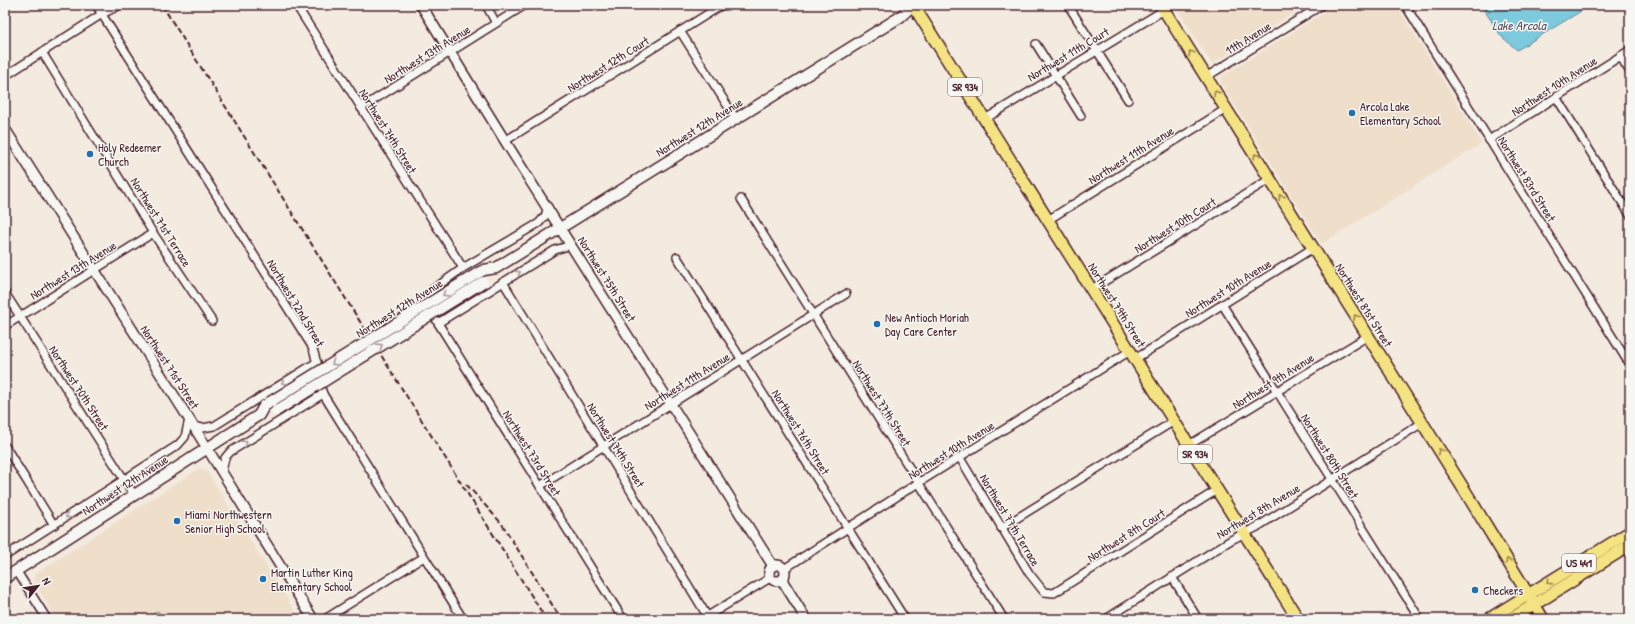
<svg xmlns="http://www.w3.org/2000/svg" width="1635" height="624" font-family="'Patrick Hand',sans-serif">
  <rect width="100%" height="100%" fill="#f3ebe0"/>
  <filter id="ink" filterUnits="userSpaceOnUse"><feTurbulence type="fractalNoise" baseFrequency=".025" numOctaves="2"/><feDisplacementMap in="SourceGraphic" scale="8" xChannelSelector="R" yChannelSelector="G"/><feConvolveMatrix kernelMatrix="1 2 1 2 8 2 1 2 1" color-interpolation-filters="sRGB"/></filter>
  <g filter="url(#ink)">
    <g fill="#efdeca">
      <path d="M 1175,5 L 1306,5 L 1212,64 Z"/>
      <path d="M 1336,5 L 1396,5 L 1482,143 L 1322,244 L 1221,83 L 1221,79 L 1224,75 Z"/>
      <path d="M 200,468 L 206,470 L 300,619 L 57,619 L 33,581 L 35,574 Z"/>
    </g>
    <path fill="#a3ebba" stroke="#768572" d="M 158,611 L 163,619 L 145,619 Z"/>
    <path fill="#7dc9dd" stroke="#698596" d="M 1481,5 L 1591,5 L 1517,50 L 1501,36 Z"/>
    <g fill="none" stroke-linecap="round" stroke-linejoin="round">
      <g stroke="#4a1f2b" stroke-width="10">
        <g id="minor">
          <path d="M 96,5 L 311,345 C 319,360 317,378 323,394 L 463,619"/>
          <path d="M 296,5 L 463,268"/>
          <path d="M 486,5 L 496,23"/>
          <path d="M 1068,5 L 1128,100"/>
          <path d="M 1405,5 L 1630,365"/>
          <path d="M 680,31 L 736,119"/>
          <path d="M 1036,44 L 1081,116"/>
          <path d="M 42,52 L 153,233 L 212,321"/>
          <path d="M 1620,56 L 1630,72"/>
          <path d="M 5,76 L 102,14 L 118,6"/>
          <path d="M 1206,77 L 1322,5"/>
          <path d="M 1556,97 L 1630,215"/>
          <path d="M 361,108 L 525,5"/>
          <path d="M 985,119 L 1164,10"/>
          <path d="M 1489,140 L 1630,50"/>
          <path d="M 505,141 L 722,5"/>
          <path d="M 741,199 L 1004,619"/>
          <path d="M 548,207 L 545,216 L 539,223 L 463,268 L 432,290 L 429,294 L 427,302 L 438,323 L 623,619"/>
          <path d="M 1048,220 L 1226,109"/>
          <path d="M 677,257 L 905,619"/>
          <path d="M 503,282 L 709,619"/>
          <path d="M 1092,289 L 1270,179"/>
          <path d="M 5,293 L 134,495"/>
          <path d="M 1222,304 L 1420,619"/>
          <path d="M 438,323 L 555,250 L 571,245"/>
          <path d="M 5,326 L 153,233"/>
          <path d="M 1135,359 L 1313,248"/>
          <path d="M 193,426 L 202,428 L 214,426 L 317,362"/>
          <path d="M 1189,445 L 1368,336"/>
          <path d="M 5,446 L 54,525"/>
          <path d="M 960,458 L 1029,573 L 1044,592 L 1054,593 L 1217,490"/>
          <path d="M 222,471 L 225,458 L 230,452 L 323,394"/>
          <path d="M 540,486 L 846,294"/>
          <path d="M 1001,528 L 1174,421"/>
          <path d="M 5,556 L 178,445 L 185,437 L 189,419"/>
          <path d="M 784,569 L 918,483 L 1130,351"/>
          <path d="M 16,570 L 47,619"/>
          <path d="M 1172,577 L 1198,619"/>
          <path d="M 325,619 L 424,557"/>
          <path d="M 703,619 L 770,578"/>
          <path d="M 1106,619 L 1231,540 L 1257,527 L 1422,423"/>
        </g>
      </g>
      <g stroke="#4a1f2b" stroke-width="12">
        <g id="tertiary">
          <path d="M 421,5 L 505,141 L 773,566"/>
          <path d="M 5,129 L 189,419 L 313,619"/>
          <circle cx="777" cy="573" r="8"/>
          <path d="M 782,580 L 806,619"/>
        </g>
      </g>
      <g stroke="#4a1f2b" stroke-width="13">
        <g id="secondary">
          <path d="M 478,273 L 484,270 L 496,268 L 900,17 L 913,5"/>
          <path d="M 5,578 L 259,415 L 264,406 L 270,402"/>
        </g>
      </g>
      <g stroke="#4a1f2b" stroke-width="14">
        <g id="primary">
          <path d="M 913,5 L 1298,619"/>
          <path d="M 1161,5 L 1470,499 L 1543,619"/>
          <path d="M 1489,619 L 1630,532"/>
          <path d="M 1511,619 L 1630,545"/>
        </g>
      </g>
      <use href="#minor" stroke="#f6f6f2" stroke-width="7"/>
      <use href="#tertiary" stroke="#f6f6f2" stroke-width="9"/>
      <use href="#secondary" stroke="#f6f6f2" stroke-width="10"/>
      <use href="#primary" stroke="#f4e382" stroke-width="11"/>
      <g stroke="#4a1f2b" stroke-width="2" stroke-dasharray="6 3" stroke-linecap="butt">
        <path d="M 162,5 L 546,619"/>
        <path d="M 466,484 L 502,524 L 561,619"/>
      </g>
      <g stroke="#4a1f2b" stroke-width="13" stroke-linecap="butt">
        <g id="secondary-bridge">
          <path d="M 270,402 L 478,273"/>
          <path d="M 276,411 L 483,282"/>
        </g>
      </g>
      <use href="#secondary-bridge" stroke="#f6f6f2" stroke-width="10"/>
    </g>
    <defs><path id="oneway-chevron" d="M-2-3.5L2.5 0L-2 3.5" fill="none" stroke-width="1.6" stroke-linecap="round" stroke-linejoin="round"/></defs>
    <g stroke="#9f8156">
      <use href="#oneway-chevron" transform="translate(1191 53) rotate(-122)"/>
      <use href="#oneway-chevron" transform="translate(1216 93) rotate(-122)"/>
      <use href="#oneway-chevron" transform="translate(1256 156) rotate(-122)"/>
      <use href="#oneway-chevron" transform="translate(1281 197) rotate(-122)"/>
      <use href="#oneway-chevron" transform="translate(1356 317) rotate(-122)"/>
      <use href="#oneway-chevron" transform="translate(1440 451) rotate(-122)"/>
      <use href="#oneway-chevron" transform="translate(1508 561) rotate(-121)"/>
      <use href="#oneway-chevron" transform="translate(1549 582) rotate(148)"/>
    </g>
    <g stroke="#a99598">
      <use href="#oneway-chevron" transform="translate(518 273) rotate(-32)"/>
      <use href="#oneway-chevron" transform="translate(445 294) rotate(148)"/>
      <use href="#oneway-chevron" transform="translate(380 346) rotate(-32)"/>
      <use href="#oneway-chevron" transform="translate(334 363) rotate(148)"/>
      <use href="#oneway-chevron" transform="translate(284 382) rotate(148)"/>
      <use href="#oneway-chevron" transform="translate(245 443) rotate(-32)"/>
      <use href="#oneway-chevron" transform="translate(68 516) rotate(147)"/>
    </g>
  </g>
  <g fill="#1f6fb2" stroke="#f6f6f2" stroke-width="1.5">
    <circle cx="1352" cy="113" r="4"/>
    <circle cx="90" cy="154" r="4"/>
    <circle cx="877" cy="324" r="4"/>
    <circle cx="177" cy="521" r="4"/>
    <circle cx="263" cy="579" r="4"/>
    <circle cx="1475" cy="590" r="4"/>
  </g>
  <g text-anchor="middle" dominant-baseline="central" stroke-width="3" stroke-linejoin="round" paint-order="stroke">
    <g fill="#f6f6f2" stroke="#7e6067" stroke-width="1">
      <rect x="948" y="78" width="34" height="18" rx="3"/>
      <rect x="1178" y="445" width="34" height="18" rx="3"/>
      <rect x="1562" y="554" width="34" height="18" rx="3"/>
    </g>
    <g font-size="11" font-weight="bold" fill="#4a1f2b">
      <text x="965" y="87">SR 934</text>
      <text x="1195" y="454">SR 934</text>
      <text x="1579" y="563">US 441</text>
    </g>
    <g font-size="12" fill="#4a1f2b" stroke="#f6f6f2">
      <text transform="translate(1248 38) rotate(-32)">11th Avenue</text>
      <text transform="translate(427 54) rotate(-32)">Northwest 13th Avenue</text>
      <text transform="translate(1068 54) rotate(-31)">Northwest 11th Court</text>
      <text transform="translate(608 64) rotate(-32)">Northwest 12th Court</text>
      <text transform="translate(1554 86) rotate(-33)">Northwest 10th Avenue</text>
      <text transform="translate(699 127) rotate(-32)">Northwest 12th Avenue</text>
      <text transform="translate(388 131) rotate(58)">Northwest 74th Street</text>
      <text transform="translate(1131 155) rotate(-32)">Northwest 11th Avenue</text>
      <text transform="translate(1527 179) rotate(58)">Northwest 83rd Street</text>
      <text transform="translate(161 222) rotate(58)">Northwest 71st Terrace</text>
      <text transform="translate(1175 225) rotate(-32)">Northwest 10th Court</text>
      <text transform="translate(73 270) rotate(-32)">Northwest 13th Avenue</text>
      <text transform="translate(607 279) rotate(58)">Northwest 75th Street</text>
      <text transform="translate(1228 288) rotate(-32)">Northwest 10th Avenue</text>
      <text transform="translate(296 303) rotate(59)">Northwest 72nd Street</text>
      <text transform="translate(1117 305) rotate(58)">Northwest 79th Street</text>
      <text transform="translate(1364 305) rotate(58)">Northwest 81st Street</text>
      <text transform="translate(399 308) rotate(-32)">Northwest 12th Avenue</text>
      <text transform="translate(170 367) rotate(57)">Northwest 71st Street</text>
      <text transform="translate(687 381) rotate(-32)">Northwest 11th Avenue</text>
      <text transform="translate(1273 381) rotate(-32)">Northwest 9th Avenue</text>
      <text transform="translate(79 388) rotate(57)">Northwest 70th Street</text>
      <text transform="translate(882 403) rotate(58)">Northwest 77th Street</text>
      <text transform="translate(801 432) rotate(58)">Northwest 76th Street</text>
      <text transform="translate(616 445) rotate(58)">Northwest 74th Street</text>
      <text transform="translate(951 450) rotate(-32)">Northwest 10th Avenue</text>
      <text transform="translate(532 453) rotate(58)">Northwest 73rd Street</text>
      <text transform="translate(1330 456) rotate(58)">Northwest 80th Street</text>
      <text transform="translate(125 485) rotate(-33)">Northwest 12th Avenue</text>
      <text transform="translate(1258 511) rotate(-31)">Northwest 8th Avenue</text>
      <text transform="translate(1010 520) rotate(59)">Northwest 77th Terrace</text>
      <text transform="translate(1126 535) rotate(-32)">Northwest 8th Court</text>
    </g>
    <g font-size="12" fill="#4a1f2b" stroke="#f6f6f2" text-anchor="start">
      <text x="1360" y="106">Arcola Lake<tspan x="1360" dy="14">Elementary School</tspan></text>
      <text x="98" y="147">Holy Redeemer<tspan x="98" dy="14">Church</tspan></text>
      <text x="885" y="317">New Antioch Moriah<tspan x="885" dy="14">Day Care Center</tspan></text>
      <text x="185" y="514">Miami Northwestern<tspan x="185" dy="14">Senior High School</tspan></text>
      <text x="271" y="572">Martin Luther King<tspan x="271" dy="14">Elementary School</tspan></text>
      <text x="1483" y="590">Checkers</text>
    </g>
    <g font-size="13" font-style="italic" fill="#595260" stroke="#f6f6f2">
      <text x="1519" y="25">Lake Arcola</text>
    </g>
  </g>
  <rect width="1635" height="624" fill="none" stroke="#f6f6f2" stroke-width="20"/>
  <rect x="10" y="10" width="1615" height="604" fill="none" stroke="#4a1f2b" stroke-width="1.5" filter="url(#ink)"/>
  <g transform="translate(38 586) rotate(60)" stroke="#f6f6f2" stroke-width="3" paint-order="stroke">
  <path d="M0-3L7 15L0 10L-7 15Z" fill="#4a1f2b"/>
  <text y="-6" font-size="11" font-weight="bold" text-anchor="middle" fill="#4a1f2b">N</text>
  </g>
</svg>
